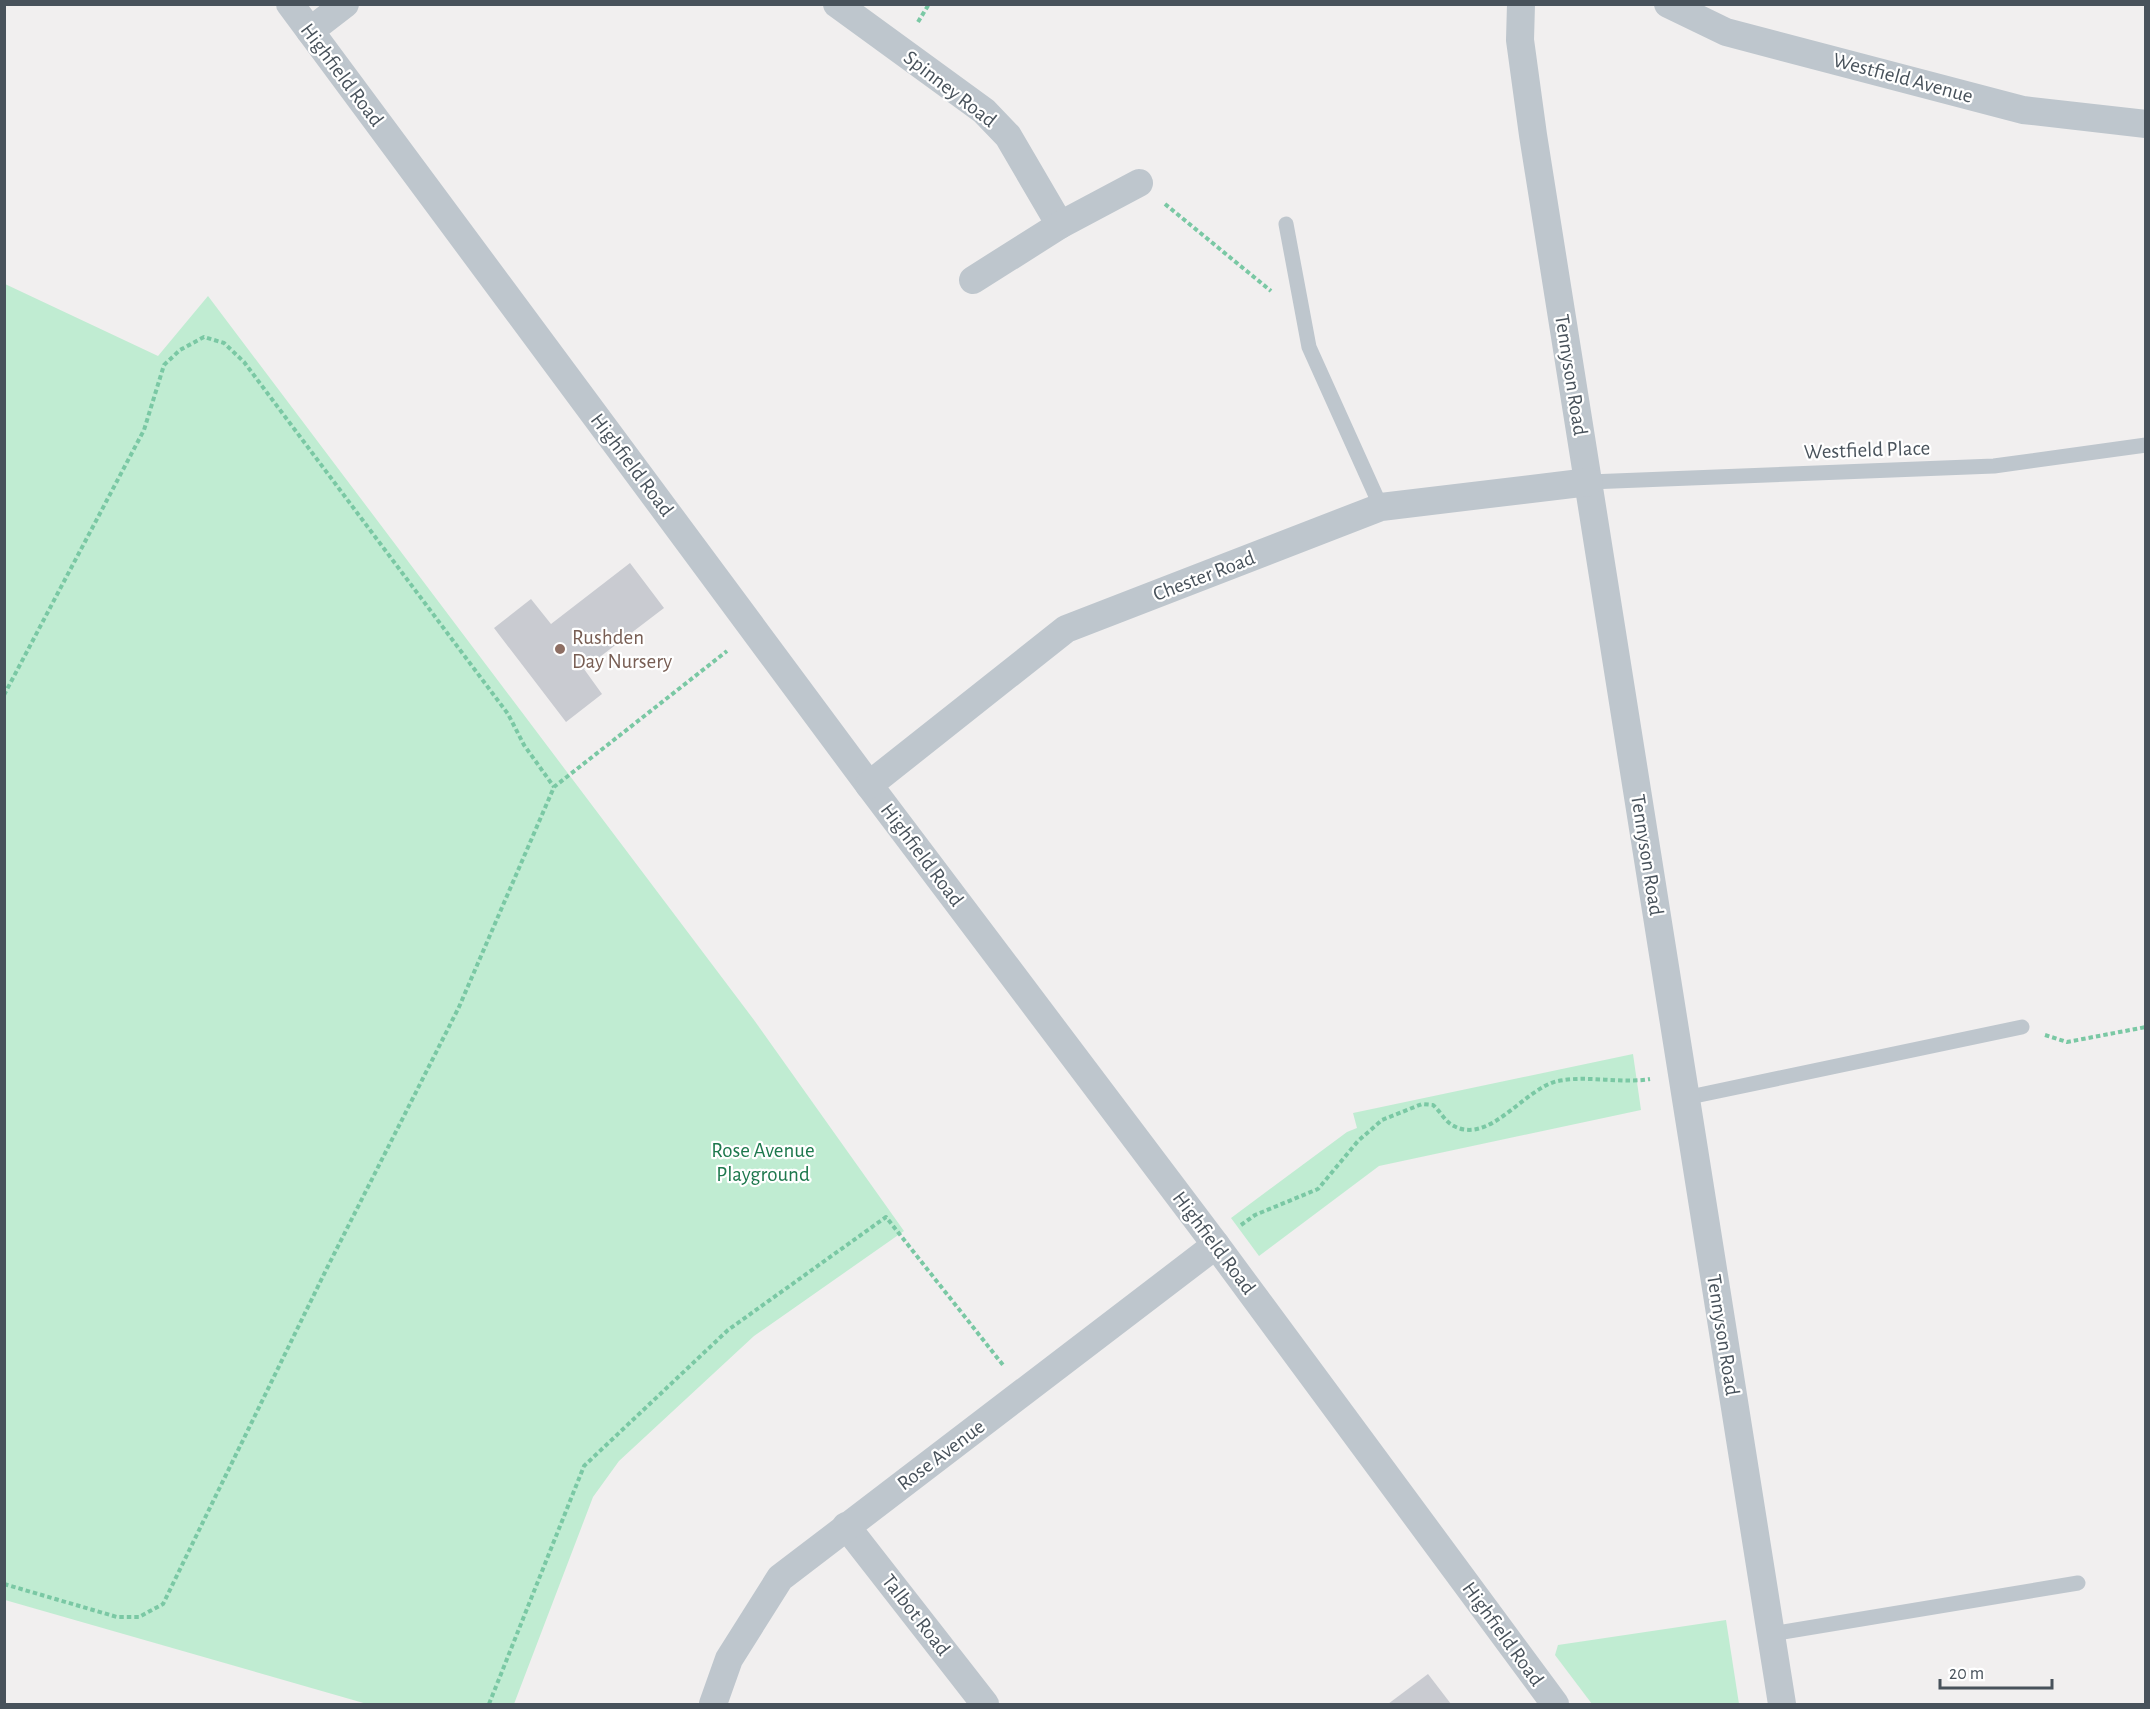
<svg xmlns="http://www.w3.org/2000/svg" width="2150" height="1709" font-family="'Alegreya Sans',sans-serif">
  <rect width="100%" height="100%" fill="#f1efef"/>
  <g fill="#c0ecd2">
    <path d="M 5,284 L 158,356 L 208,296 L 754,1020 L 904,1231 L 754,1336 L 619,1461 L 593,1497 L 514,1704 L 367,1704 L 5,1600 Z"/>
    <path d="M 1633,1054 L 1641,1110 L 1379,1166 L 1259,1256 L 1231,1218 L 1347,1132 L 1357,1128 L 1353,1113 Z"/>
    <path d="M 1726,1620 L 1739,1704 L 1592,1704 L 1555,1655 L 1558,1645 Z"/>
  </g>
  <g fill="#c9cbd1">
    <path d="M 630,563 L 664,608 L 584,669 L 602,694 L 566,722 L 494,628 L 531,599 L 551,624 Z"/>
    <path d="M 1428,1674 L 1451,1704 L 1388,1704 Z"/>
  </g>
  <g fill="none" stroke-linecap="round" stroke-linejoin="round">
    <g stroke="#7ac8a4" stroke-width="4" stroke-dasharray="4.5 3" stroke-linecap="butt">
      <path d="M 918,22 L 929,4"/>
      <path d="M 1165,204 L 1271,291"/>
      <path d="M 4,695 L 144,430 L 164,365 L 180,350 L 204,337 L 224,343 L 244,362 L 508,714 L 524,745 L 554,787"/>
      <path d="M 2045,1035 L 2067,1042 L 2146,1027"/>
      <path d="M 1241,1225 L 1255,1215 L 1318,1189 L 1358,1141 L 1382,1120 L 1422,1104 L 1433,1105 C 1440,1111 1445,1121 1452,1125 C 1489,1147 1524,1088 1558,1081 C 1588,1075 1620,1084 1650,1079"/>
      <path d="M 4,1584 L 117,1617 L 139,1617 L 163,1604 L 327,1268 L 459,1007 L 554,787 L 727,651"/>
      <path d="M 489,1704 L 584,1466 L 728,1330 L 886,1217 L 1003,1365"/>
    </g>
    <g stroke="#bec6cd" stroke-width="15">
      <path d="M 1286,224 L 1309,347 L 1381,507"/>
      <path d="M 1589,482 L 1994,466 L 2146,445"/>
      <path d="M 1685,1098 L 2022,1027"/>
      <path d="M 1771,1634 L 2078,1583"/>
    </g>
    <g stroke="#bec6cd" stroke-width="28">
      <path d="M 290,4 L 869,785 L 1216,1245 L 1555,1704"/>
      <path d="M 837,4 L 984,111 L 1008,136 L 1060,225"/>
      <path d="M 1521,4 L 1520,40 L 1533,135 L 1782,1704"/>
      <path d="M 1668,4 L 1726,32 L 2023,110 L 2146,124"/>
      <path d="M 310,31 L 345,4"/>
      <path d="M 973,280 L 1060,225 L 1139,183"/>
      <path d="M 869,785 L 1066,629 L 1381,507 L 1589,482"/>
      <path d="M 846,1526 L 985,1704"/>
      <path d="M 713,1704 L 729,1659 L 780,1578 L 1216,1245"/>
    </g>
  </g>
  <circle fill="#8d6e63" stroke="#fff" stroke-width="2" cx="560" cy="649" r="6"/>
  <g text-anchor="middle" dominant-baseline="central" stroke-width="4.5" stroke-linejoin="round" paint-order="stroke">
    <g font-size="21" fill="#48525b" stroke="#fff">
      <text transform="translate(342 75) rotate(53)">Highfield Road</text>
      <text transform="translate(1903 78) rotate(15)">Westfield Avenue</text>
      <text transform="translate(950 89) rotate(38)">Spinney Road</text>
      <text transform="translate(1571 375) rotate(81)">Tennyson Road</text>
      <text transform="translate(1867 450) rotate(-2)">Westfield Place</text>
      <text transform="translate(632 465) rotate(53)">Highfield Road</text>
      <text transform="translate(1204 576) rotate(-21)">Chester Road</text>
      <text transform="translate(922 855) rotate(53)">Highfield Road</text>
      <text transform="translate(1647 855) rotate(81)">Tennyson Road</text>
      <text transform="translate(1214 1243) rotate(53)">Highfield Road</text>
      <text transform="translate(1723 1335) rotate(81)">Tennyson Road</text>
      <text transform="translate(941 1455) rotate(-37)">Rose Avenue</text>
      <text transform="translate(916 1615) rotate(52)">Talbot Road</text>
      <text transform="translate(1503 1634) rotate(54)">Highfield Road</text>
    </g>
    <g font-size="21" fill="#785e54" stroke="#fff" text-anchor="start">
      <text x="572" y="637">Rushden<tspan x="572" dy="24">Day Nursery</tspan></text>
    </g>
    <g font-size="21" fill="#1d784d" stroke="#fff">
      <text x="763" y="1150">Rose Avenue<tspan x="763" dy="24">Playground</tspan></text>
    </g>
  </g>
  <rect width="2150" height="1709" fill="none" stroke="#48525b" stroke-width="12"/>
  <path d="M1940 1679v9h112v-9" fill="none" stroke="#48525b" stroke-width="3"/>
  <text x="1949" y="1679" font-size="18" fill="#48525b" stroke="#ffffff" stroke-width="4.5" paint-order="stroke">20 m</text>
</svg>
